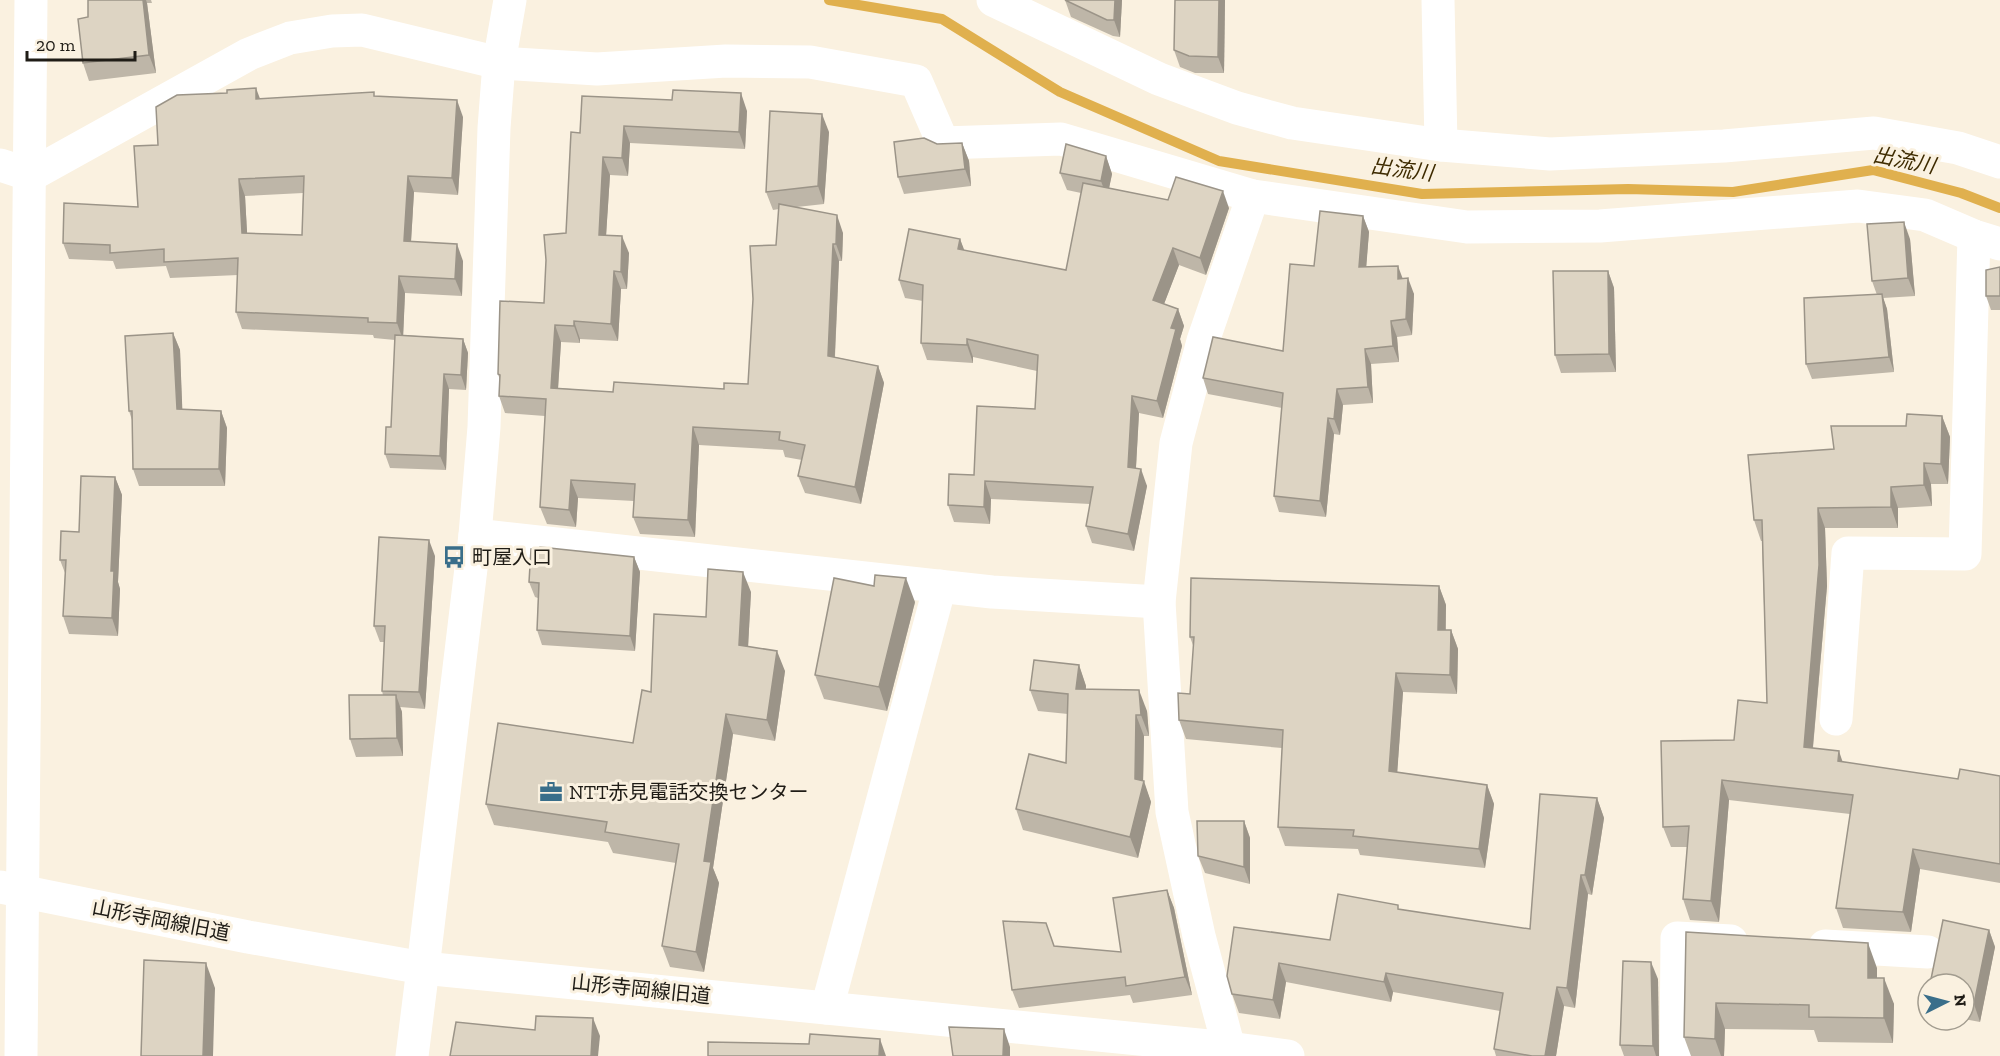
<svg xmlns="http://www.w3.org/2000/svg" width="2000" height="1056" font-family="'Zilla Slab','Noto Sans JP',serif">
  <rect width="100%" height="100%" fill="#faf1e0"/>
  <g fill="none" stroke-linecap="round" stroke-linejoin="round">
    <path stroke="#e0b04e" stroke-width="10" d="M 829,0 L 942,19 L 1060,92 L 1219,161 L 1422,194 L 1628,189 L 1733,192 L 1873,170 L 1961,193 L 2000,208"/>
    <g stroke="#fff" stroke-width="33">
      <path d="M 993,0 L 1159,79 L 1237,108 L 1292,123 L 1441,145 L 1550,154 L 1724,146 L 1874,133 L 1958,148 L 2000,162"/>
      <path d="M 1438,0 L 1441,145"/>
      <path d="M 0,165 L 31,175 L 249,54 L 290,38 L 332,31 L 362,30 L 499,63 L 597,69 L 726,61 L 810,62 L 916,81 L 943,143 L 1061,139 L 1253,196 L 1467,227 L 1600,226 L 1858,206 L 1925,215 L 1974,236 L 2000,244"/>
      <path d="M 475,535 L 992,592 L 1159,602"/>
      <path d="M 1836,719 L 1848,553 L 1965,554 L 1974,236"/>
      <path d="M 1825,946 L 1928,952"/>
      <path d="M 827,1008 L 940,586"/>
      <path d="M 1229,1048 L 1199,936 L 1172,812 L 1159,602 L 1176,443 L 1203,341 L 1253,196"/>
      <path d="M 412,1056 L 423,968"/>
      <path d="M 1676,1056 L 1677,938 L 1731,941"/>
    </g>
    <g stroke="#fff" stroke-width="33">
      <path d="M 0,887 L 248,937 L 423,968 L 1229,1048 L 1288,1056"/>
      <path d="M 423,968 L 475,535 L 484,427 L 494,128 L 499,63 L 510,0"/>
      <path d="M 21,1056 L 31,0"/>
    </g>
  </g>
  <g fill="#beb6a8" fill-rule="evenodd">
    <path d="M 88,0 L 151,0 L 152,3 L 147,3 L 156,73 L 89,81 L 83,63 L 88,17 Z"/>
    <path d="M 1065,0 L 1122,0 L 1120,37 L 1113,36 L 1071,17 Z"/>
    <path d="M 1225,0 L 1224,73 L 1195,73 L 1180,67 L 1174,50 Z"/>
    <path d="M 375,96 L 463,117 L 458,195 L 414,192 L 411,242 L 463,261 L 462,296 L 405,293 L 403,335 L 463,339 L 468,353 L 466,390 L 449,389 L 446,470 L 390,468 L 385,454 L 391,427 L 395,340 L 374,338 L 373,335 L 242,329 L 236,312 L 238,275 L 170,278 L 166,266 L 116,269 L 113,261 L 69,259 L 63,243 L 138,207 L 158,145 L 260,99 ZM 303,193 L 302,235 L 247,233 L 245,196 Z"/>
    <path d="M 582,96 L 747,111 L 745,149 L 630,143 L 628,176 L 610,175 L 606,235 L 629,253 L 627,289 L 621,289 L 618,341 L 580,339 L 580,343 L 561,342 L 558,388 L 613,392 L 724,389 L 748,384 L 776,245 L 779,209 L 773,210 L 766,192 L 829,132 L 824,204 L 797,207 L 843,233 L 842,261 L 839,261 L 835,357 L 878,366 L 884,383 L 861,504 L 805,493 L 798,476 L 802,460 L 785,457 L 783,450 L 699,445 L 695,537 L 640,534 L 633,517 L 634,501 L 578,498 L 576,527 L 547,524 L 540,507 L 545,416 L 505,413 L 499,396 L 500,380 L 498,374 L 544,303 L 566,233 L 580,133 Z"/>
    <path d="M 962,143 L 969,161 L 971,186 L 904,194 L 898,177 Z"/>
    <path d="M 1106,156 L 1112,174 L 1109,188 L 1168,200 L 1229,208 L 1206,275 L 1179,265 L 1164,304 L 1178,309 L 1184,326 L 1180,339 L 1182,346 L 1163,418 L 1139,413 L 1136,468 L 1147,486 L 1134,551 L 1092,543 L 1086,526 L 1090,504 L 991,499 L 990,524 L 954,522 L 948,505 L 1035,409 L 1037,371 L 973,357 L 973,363 L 927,360 L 921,343 L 923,301 L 905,298 L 899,280 L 960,239 L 964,251 L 1066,270 L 1081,193 L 1067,190 L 1060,173 Z"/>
    <path d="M 1363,216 L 1369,232 L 1366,267 L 1403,279 L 1414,294 L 1412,335 L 1397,337 L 1399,362 L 1371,364 L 1373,403 L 1343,405 L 1340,435 L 1334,434 L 1326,517 L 1279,512 L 1274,496 L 1282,408 L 1208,394 L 1203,378 L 1283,351 L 1314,266 Z"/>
    <path d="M 1910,239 L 1915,296 L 1883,298 L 1887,309 L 1894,372 L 1812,379 L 1806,364 L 1877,295 L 1872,281 Z"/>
    <path d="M 2000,267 L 2000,310 L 1991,310 L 1986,296 Z"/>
    <path d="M 1608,271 L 1614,288 L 1616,372 L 1561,373 L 1555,355 Z"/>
    <path d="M 173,333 L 180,350 L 182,409 L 221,411 L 227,428 L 225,486 L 139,486 L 133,469 L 132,420 L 129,411 Z"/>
    <path d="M 1942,416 L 1950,437 L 1948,484 L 1931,484 L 1932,506 L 1898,508 L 1898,528 L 1825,528 L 1827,586 L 1813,748 L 1843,762 L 1958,779 L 2000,776 L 2000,883 L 1920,869 L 1911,932 L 1843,928 L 1836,908 L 1850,814 L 1729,800 L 1719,922 L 1690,920 L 1683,899 L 1687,847 L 1671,847 L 1663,827 L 1734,740 L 1767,703 L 1762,541 L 1761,541 L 1754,520 L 1834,449 Z"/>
    <path d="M 115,477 L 122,495 L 118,582 L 120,589 L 118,636 L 69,634 L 63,616 L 65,573 L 60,560 Z"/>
    <path d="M 435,556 L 425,709 L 400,707 L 402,712 L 403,756 L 356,757 L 350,739 L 383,695 L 382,691 L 384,642 L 380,642 L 374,626 Z"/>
    <path d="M 634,557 L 640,572 L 635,651 L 542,645 L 537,630 L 538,598 L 535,597 L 529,582 Z"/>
    <path d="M 1439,586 L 1446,605 L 1446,630 L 1451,630 L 1458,649 L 1457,694 L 1403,692 L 1397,772 L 1487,785 L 1494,804 L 1485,868 L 1360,855 L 1358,849 L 1285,846 L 1278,827 L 1282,748 L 1186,739 L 1179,720 L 1190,694 L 1194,648 L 1190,637 Z"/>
    <path d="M 751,592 L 748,647 L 785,671 L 775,741 L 733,734 L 713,868 L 719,883 L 704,972 L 670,967 L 662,946 L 676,863 L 613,853 L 608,842 L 494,825 L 486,804 L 633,743 L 651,692 L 706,617 Z"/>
    <path d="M 915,602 L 887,711 L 824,699 L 815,675 Z"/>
    <path d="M 1079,665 L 1086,686 L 1086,689 L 1147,711 L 1149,736 L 1144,736 L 1143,781 L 1151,802 L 1138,858 L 1023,830 L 1016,809 L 1066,763 L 1068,714 L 1038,711 L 1030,690 Z"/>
    <path d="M 1597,798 L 1604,818 L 1592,895 L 1588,894 L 1575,1008 L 1564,1006 L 1556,1056 L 1496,1056 L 1494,1049 L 1500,1011 L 1393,992 L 1391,1002 L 1286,982 L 1280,1019 L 1239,1013 L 1232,994 L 1227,976 L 1330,940 L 1530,929 Z"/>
    <path d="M 1244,821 L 1250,838 L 1250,884 L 1205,873 L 1198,856 Z"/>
    <path d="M 1167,890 L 1174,908 L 1192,995 L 1133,1003 L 1130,995 L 1019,1008 L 1012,990 L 1055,946 L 1121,952 Z"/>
    <path d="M 1989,930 L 1995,947 L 1980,1022 L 1964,1019 L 1964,984 Z"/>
    <path d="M 1686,932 L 1877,968 L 1877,978 L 1894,1004 L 1893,1043 L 1818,1042 L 1814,1030 L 1725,1029 L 1724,1056 L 1691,1056 L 1684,1037 Z"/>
    <path d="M 1658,979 L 1659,1056 L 1624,1056 L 1620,1045 Z"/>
  </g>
  <g fill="#9b9488">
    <path d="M 143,0 L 146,0 L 147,3 L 156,73 L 149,55 Z"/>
    <path d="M 1115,0 L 1122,0 L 1120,37 L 1114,20 Z"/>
    <path d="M 1219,0 L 1225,0 L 1224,73 L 1218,57 Z"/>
    <path d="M 256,88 L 262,104 L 256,99 Z"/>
    <path d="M 741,93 L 747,111 L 745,149 L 739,132 Z"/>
    <path d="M 457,100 L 463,117 L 458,195 L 452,178 Z"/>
    <path d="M 822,114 L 829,132 L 824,204 L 818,186 Z"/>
    <path d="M 624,126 L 630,143 L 628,176 L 622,158 Z"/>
    <path d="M 962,143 L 969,161 L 971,186 L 965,169 Z"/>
    <path d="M 1106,156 L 1112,174 L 1107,198 L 1101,181 Z"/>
    <path d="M 603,157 L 610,175 L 605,252 L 599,235 Z"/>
    <path d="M 408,176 L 414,192 L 410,258 L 404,241 Z"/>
    <path d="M 239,179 L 245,196 L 248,249 L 242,233 Z"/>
    <path d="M 1223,191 L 1229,208 L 1206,275 L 1200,258 Z"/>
    <path d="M 837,215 L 843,233 L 842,261 L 836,244 Z"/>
    <path d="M 1363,216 L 1369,232 L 1365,283 L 1359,267 Z"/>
    <path d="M 1904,222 L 1910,239 L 1915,296 L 1908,278 Z"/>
    <path d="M 622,236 L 629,253 L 627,289 L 621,272 Z"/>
    <path d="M 960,239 L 967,257 L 958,249 Z"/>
    <path d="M 457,244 L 463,261 L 462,296 L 455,279 Z"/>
    <path d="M 833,244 L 839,261 L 834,373 L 828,356 Z"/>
    <path d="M 1173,248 L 1179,265 L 1159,317 L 1153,300 Z"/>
    <path d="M 1398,266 L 1404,282 L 1398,279 Z"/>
    <path d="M 614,271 L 621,289 L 618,341 L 611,324 Z"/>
    <path d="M 1608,271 L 1614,288 L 1616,372 L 1609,354 Z"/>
    <path d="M 399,276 L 405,293 L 403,340 L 397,323 Z"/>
    <path d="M 1408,278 L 1414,294 L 1412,335 L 1406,319 Z"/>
    <path d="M 1882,294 L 1887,309 L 1894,372 L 1889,357 Z"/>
    <path d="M 1178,309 L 1184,326 L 1180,339 L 1182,346 L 1163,418 L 1157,401 L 1171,328 Z"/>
    <path d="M 574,321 L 580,339 L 580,343 L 574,326 Z"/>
    <path d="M 1391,321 L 1397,337 L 1399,362 L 1393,346 Z"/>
    <path d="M 555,325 L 561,342 L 557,405 L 551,388 Z"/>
    <path d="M 173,333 L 180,350 L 183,426 L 177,409 Z"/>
    <path d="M 463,339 L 468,353 L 466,390 L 461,375 Z"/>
    <path d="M 967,339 L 973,357 L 973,363 L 967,345 Z"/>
    <path d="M 1365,349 L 1371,364 L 1373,403 L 1368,387 Z"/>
    <path d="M 878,366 L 884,383 L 861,504 L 855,487 Z"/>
    <path d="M 444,374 L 449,389 L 446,470 L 440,456 Z"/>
    <path d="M 1337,389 L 1343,405 L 1340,435 L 1334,419 Z"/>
    <path d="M 1132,396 L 1139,413 L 1135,484 L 1128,467 Z"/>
    <path d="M 221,411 L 227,428 L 225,486 L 219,469 Z"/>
    <path d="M 1942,416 L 1950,437 L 1948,484 L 1941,464 Z"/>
    <path d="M 1328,418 L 1334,434 L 1326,517 L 1320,501 Z"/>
    <path d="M 693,427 L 699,445 L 695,537 L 688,520 Z"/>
    <path d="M 1924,463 L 1931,484 L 1932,506 L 1924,485 Z"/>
    <path d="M 1141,469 L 1147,486 L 1134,551 L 1128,534 Z"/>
    <path d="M 115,477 L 122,495 L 118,582 L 120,589 L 118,636 L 112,618 L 111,571 Z"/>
    <path d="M 571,480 L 578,498 L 576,527 L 569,510 Z"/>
    <path d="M 985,481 L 991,499 L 990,524 L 984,507 Z"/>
    <path d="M 1891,487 L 1898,508 L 1898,528 L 1891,507 Z"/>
    <path d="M 1818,508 L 1825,528 L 1827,586 L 1811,768 L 1804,747 Z"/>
    <path d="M 429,540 L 435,556 L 425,709 L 419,692 Z"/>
    <path d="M 634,557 L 640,572 L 635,651 L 630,636 Z"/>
    <path d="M 743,572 L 751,592 L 747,666 L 739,645 Z"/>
    <path d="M 906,578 L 915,602 L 887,711 L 879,687 Z"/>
    <path d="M 1439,586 L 1446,605 L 1445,649 L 1438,630 Z"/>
    <path d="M 1451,630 L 1458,649 L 1457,694 L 1450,675 Z"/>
    <path d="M 777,651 L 785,671 L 775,741 L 767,720 Z"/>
    <path d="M 1079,665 L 1086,686 L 1084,709 L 1076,689 Z"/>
    <path d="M 1396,673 L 1403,692 L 1396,790 L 1389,771 Z"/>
    <path d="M 1139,690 L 1147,711 L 1149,736 L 1141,715 Z"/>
    <path d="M 396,695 L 402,712 L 403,756 L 397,738 Z"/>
    <path d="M 726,714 L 733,734 L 713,868 L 719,883 L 704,972 L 696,952 L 704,861 Z"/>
    <path d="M 1136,715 L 1144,736 L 1143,786 L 1144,781 L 1151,802 L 1138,858 L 1130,837 L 1135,779 Z"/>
    <path d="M 1839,751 L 1846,772 L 1838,761 Z"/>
    <path d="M 1722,780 L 1729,800 L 1719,922 L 1711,901 Z"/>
    <path d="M 1487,785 L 1494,804 L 1485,868 L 1479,849 Z"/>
    <path d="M 1597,798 L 1604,818 L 1592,895 L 1585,875 Z"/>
    <path d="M 1244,821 L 1250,838 L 1250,884 L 1244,867 Z"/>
    <path d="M 1913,849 L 1920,869 L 1911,932 L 1903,912 Z"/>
    <path d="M 1581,875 L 1588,894 L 1575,1008 L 1567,988 Z"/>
    <path d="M 1167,890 L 1174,908 L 1192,995 L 1185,977 Z"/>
    <path d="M 1989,930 L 1995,947 L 1980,1022 L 1974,1004 Z"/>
    <path d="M 1868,943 L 1877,968 L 1877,1003 L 1868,978 Z"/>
    <path d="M 1651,962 L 1658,979 L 1659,1056 L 1656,1056 L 1653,1046 Z"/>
    <path d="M 206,963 L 215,988 L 213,1056 L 203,1056 Z"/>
    <path d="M 1279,963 L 1286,982 L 1280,1019 L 1273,1000 Z"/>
    <path d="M 1386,973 L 1393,992 L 1391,1002 L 1384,982 Z"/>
    <path d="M 1884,978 L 1894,1004 L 1893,1043 L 1884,1018 Z"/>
    <path d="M 1557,987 L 1564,1006 L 1556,1056 L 1545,1056 Z"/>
    <path d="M 1716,1003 L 1725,1029 L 1724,1056 L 1721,1056 L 1715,1039 Z"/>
    <path d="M 593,1018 L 600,1036 L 598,1056 L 591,1056 Z"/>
    <path d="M 1004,1029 L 1010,1047 L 1010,1056 L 1003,1056 Z"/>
    <path d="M 880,1039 L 886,1056 L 879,1056 Z"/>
  </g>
  <g fill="#ddd4c3" stroke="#9b9488" stroke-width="1.5" fill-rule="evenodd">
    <path d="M 88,0 L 143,0 L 149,55 L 83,63 L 78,19 L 88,17 Z"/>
    <path d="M 1065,0 L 1115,0 L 1114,20 L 1107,20 Z"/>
    <path d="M 1175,0 L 1219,0 L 1218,57 L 1189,56 L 1174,50 Z"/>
    <path d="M 256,88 L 256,99 L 374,92 L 374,96 L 457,100 L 452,178 L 408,176 L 404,241 L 457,244 L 455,279 L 399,276 L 397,323 L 368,322 L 368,318 L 236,312 L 238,258 L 164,262 L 164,249 L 110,253 L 110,245 L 63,243 L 64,203 L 138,207 L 134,146 L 158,145 L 156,107 L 177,95 L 227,93 L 227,90 ZM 304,176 L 302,235 L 242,233 L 239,179 Z"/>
    <path d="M 673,90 L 741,93 L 739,132 L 624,126 L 622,158 L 603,157 L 599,235 L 622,236 L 621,272 L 614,271 L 611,324 L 574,321 L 574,326 L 555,325 L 551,388 L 613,392 L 614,382 L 724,389 L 724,383 L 748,384 L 753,299 L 750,246 L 776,245 L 779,204 L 837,215 L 836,244 L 833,244 L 828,356 L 878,366 L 855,487 L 798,476 L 805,445 L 779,440 L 780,432 L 693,427 L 688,520 L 633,517 L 635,484 L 571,480 L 569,510 L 540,507 L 546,399 L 499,396 L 500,375 L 498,374 L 500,301 L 544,303 L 546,260 L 544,235 L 566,233 L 571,132 L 580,133 L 582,96 L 672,100 Z"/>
    <path d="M 770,111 L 822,114 L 818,186 L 766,192 Z"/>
    <path d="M 924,138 L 937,144 L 962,143 L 965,169 L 898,177 L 894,142 Z"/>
    <path d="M 1066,144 L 1106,156 L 1101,181 L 1060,173 Z"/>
    <path d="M 1176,177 L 1223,191 L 1200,258 L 1173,248 L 1153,300 L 1178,309 L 1171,328 L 1176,329 L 1157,401 L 1132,396 L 1128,467 L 1141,469 L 1128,534 L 1086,526 L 1093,487 L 985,481 L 984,507 L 948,505 L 949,474 L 974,475 L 977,406 L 1035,409 L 1038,355 L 967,339 L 967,345 L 921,343 L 923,285 L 899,280 L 909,229 L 960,239 L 958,249 L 1066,270 L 1083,183 L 1168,200 Z"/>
    <path d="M 1320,211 L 1363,216 L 1359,267 L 1398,266 L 1398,279 L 1408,278 L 1406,319 L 1391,321 L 1393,346 L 1365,349 L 1368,387 L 1337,389 L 1334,419 L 1328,418 L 1320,501 L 1274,496 L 1283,393 L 1203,378 L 1213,337 L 1283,351 L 1290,264 L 1314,266 Z"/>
    <path d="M 1904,222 L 1908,278 L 1872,281 L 1867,224 Z"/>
    <path d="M 2000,267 L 2000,296 L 1986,296 L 1986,270 Z"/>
    <path d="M 1553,271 L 1608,271 L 1609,354 L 1555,355 Z"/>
    <path d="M 1882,294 L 1889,357 L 1806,364 L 1804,298 Z"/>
    <path d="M 173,333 L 177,409 L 221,411 L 219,469 L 133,469 L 132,411 L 129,411 L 125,336 Z"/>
    <path d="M 395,335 L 463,339 L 461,375 L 444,374 L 440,456 L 385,454 L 386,427 L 391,427 Z"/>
    <path d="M 1907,414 L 1942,416 L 1941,464 L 1924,463 L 1924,485 L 1891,487 L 1891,507 L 1818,508 L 1819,565 L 1804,747 L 1839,751 L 1838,761 L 1958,779 L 1960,769 L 2000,776 L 2000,864 L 1913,849 L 1903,912 L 1836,908 L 1853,795 L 1722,780 L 1711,901 L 1683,899 L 1689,826 L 1663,827 L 1661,741 L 1734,740 L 1738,700 L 1767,703 L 1762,520 L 1754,520 L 1748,455 L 1834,449 L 1831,426 L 1906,426 Z"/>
    <path d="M 81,476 L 115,477 L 111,571 L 114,571 L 112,618 L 63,616 L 66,560 L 60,560 L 61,531 L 79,532 Z"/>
    <path d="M 379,537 L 429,540 L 419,692 L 382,691 L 385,626 L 374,626 Z"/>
    <path d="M 540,547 L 634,557 L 630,636 L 537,630 L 539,583 L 529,582 L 531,549 L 540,549 Z"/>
    <path d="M 708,569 L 743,572 L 739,645 L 777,651 L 767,720 L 726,714 L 704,861 L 711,862 L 696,952 L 662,946 L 679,844 L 605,832 L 607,822 L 486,804 L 498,723 L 633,743 L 642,690 L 651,692 L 654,614 L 706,617 Z"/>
    <path d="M 875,575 L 906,578 L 879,687 L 815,675 L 834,578 L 874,586 Z"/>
    <path d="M 1191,578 L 1439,586 L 1438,630 L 1451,630 L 1450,675 L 1396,673 L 1389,771 L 1487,785 L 1479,849 L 1353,836 L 1354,830 L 1278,827 L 1283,730 L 1179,720 L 1178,693 L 1190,694 L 1194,637 L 1190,637 Z"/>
    <path d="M 1034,660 L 1079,665 L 1076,689 L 1139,690 L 1141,715 L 1136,715 L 1135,779 L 1144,781 L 1130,837 L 1016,809 L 1029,754 L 1066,763 L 1068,694 L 1030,690 Z"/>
    <path d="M 349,695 L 396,695 L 397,738 L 350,739 Z"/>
    <path d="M 1540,794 L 1597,798 L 1585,875 L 1581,875 L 1567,988 L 1557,987 L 1545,1056 L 1532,1056 L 1494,1049 L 1503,993 L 1386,973 L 1384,982 L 1279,963 L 1273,1000 L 1232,994 L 1227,976 L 1234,927 L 1330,940 L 1338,894 L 1398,905 L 1398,909 L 1530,929 Z"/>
    <path d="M 1197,821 L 1244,821 L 1244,867 L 1198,856 Z"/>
    <path d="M 1167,890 L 1185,977 L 1126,986 L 1125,977 L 1012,990 L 1003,921 L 1046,923 L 1054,946 L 1121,952 L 1113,898 Z"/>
    <path d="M 1943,920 L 1989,930 L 1974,1004 L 1964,1002 L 1964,984 L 1930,984 Z"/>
    <path d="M 1686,932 L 1868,943 L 1868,978 L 1884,978 L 1884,1018 L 1809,1017 L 1809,1005 L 1716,1003 L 1715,1039 L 1684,1037 Z"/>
    <path d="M 144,960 L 206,963 L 203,1056 L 141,1056 Z"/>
    <path d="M 1623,961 L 1651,962 L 1653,1046 L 1620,1045 Z"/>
    <path d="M 536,1016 L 593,1018 L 591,1056 L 450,1056 L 456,1022 L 535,1030 Z"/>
    <path d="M 949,1027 L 1004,1029 L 1003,1056 L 953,1056 Z"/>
    <path d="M 810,1034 L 880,1039 L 879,1056 L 708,1056 L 708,1042 L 809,1044 Z"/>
  </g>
  <defs>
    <g id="bus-bare" transform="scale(1.8)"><path d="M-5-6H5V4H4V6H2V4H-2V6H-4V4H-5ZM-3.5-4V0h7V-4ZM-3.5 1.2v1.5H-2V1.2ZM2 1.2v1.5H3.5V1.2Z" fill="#396e8a" stroke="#faf1e0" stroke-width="2.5" paint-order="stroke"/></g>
    <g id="office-bare" transform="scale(1.8)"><path d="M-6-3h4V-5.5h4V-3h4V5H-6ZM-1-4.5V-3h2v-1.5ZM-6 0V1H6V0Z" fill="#396e8a" stroke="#faf1e0" stroke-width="2.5" paint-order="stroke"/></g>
  </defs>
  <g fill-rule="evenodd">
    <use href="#bus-bare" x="454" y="557"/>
    <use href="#office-bare" x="551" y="792"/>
  </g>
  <g text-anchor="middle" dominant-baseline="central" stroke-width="6" stroke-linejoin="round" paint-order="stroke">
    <g font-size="20" fill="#1f1c16" stroke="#faf1e0" text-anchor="start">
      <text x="472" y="557">町屋入口</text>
      <text x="569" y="792">NTT赤見電話交換センター</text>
    </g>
    <g font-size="20" fill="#1f1c16" stroke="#faf1e0">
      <text transform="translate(161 920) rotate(11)">山形寺岡線旧道</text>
      <text transform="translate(641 989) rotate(6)">山形寺岡線旧道</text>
    </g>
    <g font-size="21" font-style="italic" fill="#3e2b00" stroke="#faf1e0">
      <text transform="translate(1904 160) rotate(11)">出流川</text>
      <text transform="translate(1402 169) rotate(7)">出流川</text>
    </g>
  </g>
  <g transform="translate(1946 1002) rotate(84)"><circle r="28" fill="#faf1e0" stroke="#a29c8f" stroke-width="1.5"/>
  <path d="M0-4.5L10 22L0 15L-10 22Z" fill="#396e8a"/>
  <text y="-9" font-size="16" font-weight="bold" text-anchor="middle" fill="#1f1c16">N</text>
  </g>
  <path d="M27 51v9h108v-9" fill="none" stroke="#1f1c16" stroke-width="3"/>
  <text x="36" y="51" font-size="18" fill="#1f1c16" stroke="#faf1e0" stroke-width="4.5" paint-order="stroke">20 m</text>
</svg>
